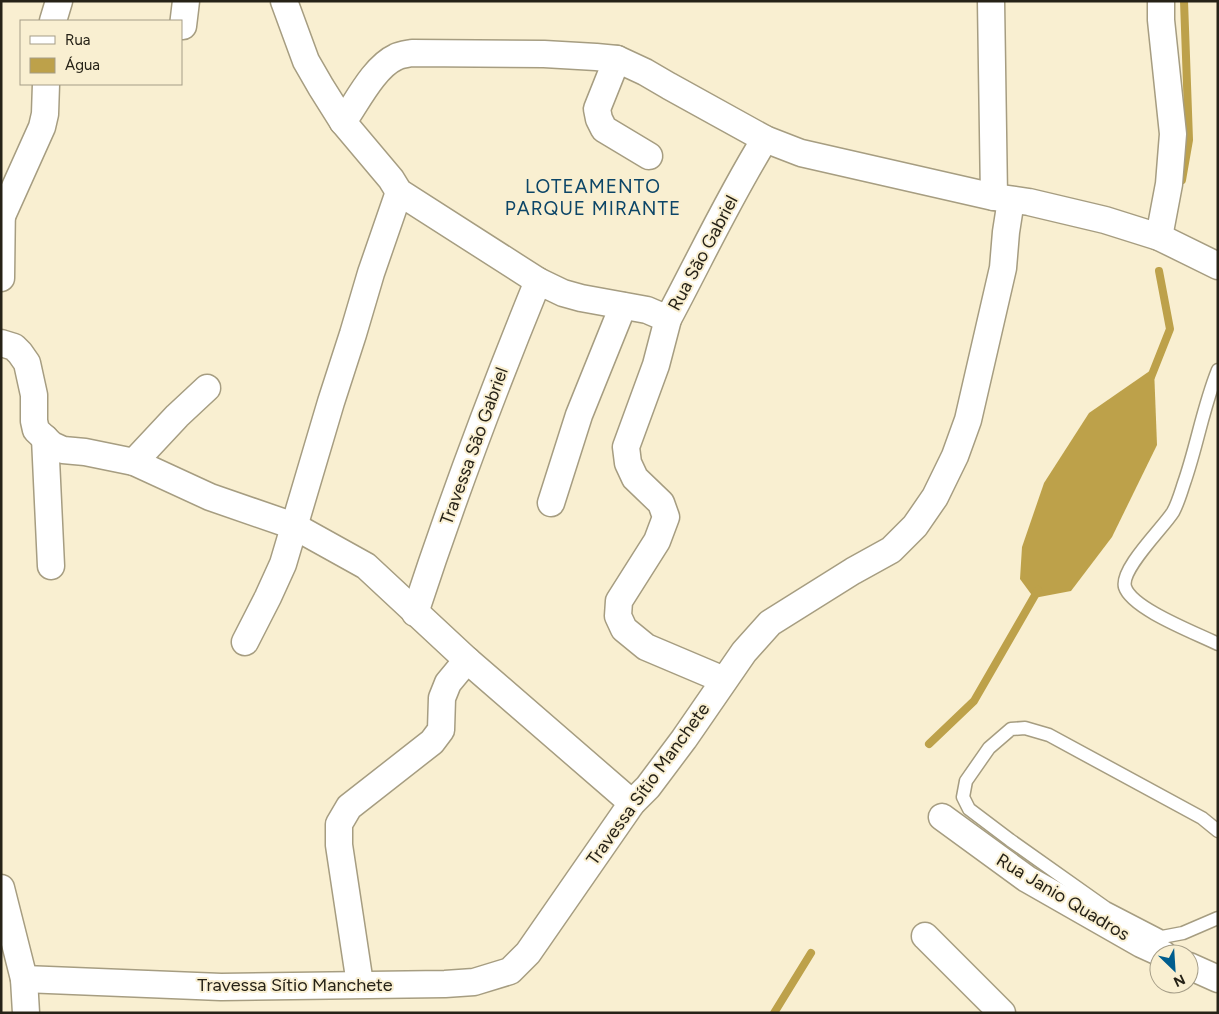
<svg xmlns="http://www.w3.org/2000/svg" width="1219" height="1014" font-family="Figtree,sans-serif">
  <rect width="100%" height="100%" fill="#f9efd1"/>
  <path fill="#bda14a" d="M 1154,368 L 1157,445 L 1112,537 L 1071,591 L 1034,598 L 1020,579 L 1022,547 L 1044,483 L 1089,413 Z"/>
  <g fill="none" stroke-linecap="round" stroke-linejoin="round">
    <g stroke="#bda14a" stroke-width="8">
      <path d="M 1182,180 L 1189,140 L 1184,1"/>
      <path d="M 1151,377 L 1170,329 L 1159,271"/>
      <path d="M 929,744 L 974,701 L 1038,590"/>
      <path d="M 774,1013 L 811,953"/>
    </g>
    <g stroke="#a69d81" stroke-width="15">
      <g id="lane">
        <path d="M 1218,370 C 1203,407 1197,446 1184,483 C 1181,492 1178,503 1173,512 C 1163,528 1120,569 1125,587 C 1132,609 1196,633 1218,644"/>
        <path d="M 1218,831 L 1202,818 L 1049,735 L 1025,728 L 1011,729 L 989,748 L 966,781 L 963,797 L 969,809 L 1010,840 L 1106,908 L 1162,937 L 1183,933 L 1218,918"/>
      </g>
    </g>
    <g stroke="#a69d81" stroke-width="29">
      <g id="street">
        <path d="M 284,1 L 306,61 L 321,87 L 343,122 L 391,179 L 399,192 L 538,281 L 563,293 L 581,298 L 647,310 L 668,319 C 700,259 729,197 765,139"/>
        <path d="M 991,1 L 994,197"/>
        <path d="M 53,21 L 59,1"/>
        <path d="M 183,26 L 186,1"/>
        <path d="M 617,59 L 597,109 L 599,119 L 604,129 L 649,156"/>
        <path d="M 343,122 C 357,102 374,67 396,57 C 400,55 407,54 412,53 L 544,54 L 596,57 L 617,59 L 645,72 L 669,86 L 765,139 L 801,153 L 994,197 L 1029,202 L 1105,220 L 1159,237 L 1218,266"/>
        <path d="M 2,216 L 42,127 L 45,114 L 46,84"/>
        <path d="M 1159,237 L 1169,184 L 1173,134 L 1161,20 L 1161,1"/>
        <path d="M 1,278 L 2,200"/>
        <path d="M 668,319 L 656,365 L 626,447 L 628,463 L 635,478 L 661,503 L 666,517 L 657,541 L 619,601 L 618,616 L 624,629 L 646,647 L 724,680"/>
        <path d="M 1,343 L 14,347 L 20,353 L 27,363 L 34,395 L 34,421 L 36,430 L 52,445 L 63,450 L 85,452 L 134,462 L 210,497 L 294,526 L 366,566 L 467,660 L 632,803"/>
        <path d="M 45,438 L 51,566"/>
        <path d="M 134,462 L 177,416 L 207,388"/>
        <path d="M 551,503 L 579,415 L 623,306"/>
        <path d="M 415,613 C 452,500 493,391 538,281"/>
        <path d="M 245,642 L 268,597 L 283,564 L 331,402 L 353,334 L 371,273 L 399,192"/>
        <path d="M 942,817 L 1027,879 L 1141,944 L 1163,954"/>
        <path d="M 1,888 L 24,979 L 26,1013"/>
        <path d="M 925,936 L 1002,1013"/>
        <path d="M 1189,966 L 1218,979"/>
        <path d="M 24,979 L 221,987 L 445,984 L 474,982 L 510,971 L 528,953 L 632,803 L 648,787 L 684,739 L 744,652 L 770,623 L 853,571 L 891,550 L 915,526 L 935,497 L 955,456 L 968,420 L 1003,268 L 1006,232 L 1011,200"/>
        <path d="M 360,984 L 339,845 L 339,824 L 349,807 L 432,742 L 441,730 L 442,698 L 448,683 L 467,660"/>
      </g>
    </g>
    <use href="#lane" stroke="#fff" stroke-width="12"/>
    <use href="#street" stroke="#fff" stroke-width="26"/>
  </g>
  <g text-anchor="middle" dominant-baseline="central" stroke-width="4" stroke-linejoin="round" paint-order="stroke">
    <g font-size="18" fill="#262217" stroke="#f9efd1">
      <text transform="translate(703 253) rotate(-62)">Rua São Gabriel</text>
      <text transform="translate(474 446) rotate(-70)">Travessa São Gabriel</text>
      <text transform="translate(648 784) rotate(-54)">Travessa Sítio Manchete</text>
      <text transform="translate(1063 897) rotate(31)">Rua Janio Quadros</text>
      <text x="295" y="985">Travessa Sítio Manchete</text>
    </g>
    <g font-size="19" letter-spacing="1" fill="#0c4567" stroke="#f9efd1">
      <text x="593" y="186">LOTEAMENTO<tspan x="593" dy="22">PARQUE MIRANTE</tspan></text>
    </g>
  </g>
  <rect width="1219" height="1014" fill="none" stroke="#262217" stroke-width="5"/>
  <rect x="20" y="20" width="162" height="65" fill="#f9efd1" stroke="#a59d87"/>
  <rect x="30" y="36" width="25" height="8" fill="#ffffff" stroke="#a59d87"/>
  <text x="65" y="45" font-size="15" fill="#262217">Rua</text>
  <rect x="30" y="58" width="25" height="15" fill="#bda14a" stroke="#a59d87"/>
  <text x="65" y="70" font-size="15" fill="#262217">Água</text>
  <g transform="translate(1174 969) rotate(155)"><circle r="24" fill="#f9efd1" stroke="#a59d87"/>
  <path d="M0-4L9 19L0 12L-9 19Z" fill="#005d8e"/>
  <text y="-8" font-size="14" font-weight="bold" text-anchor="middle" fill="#262217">N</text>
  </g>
</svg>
